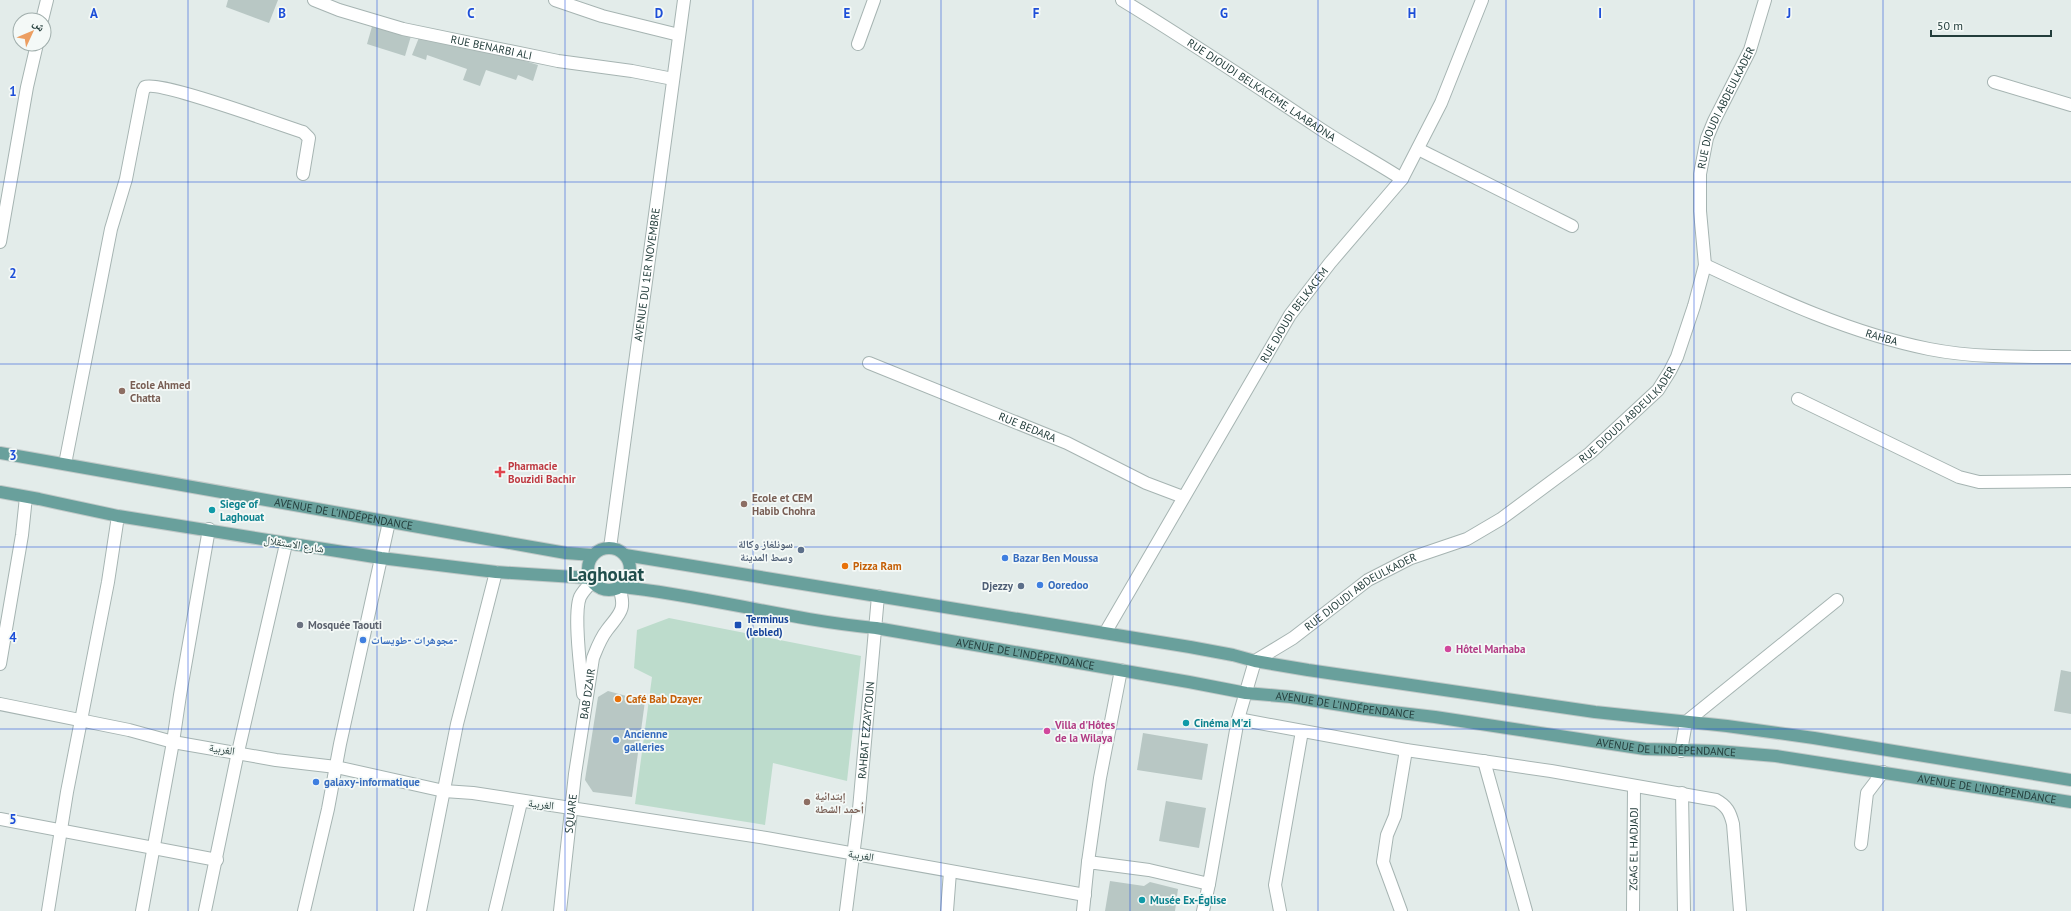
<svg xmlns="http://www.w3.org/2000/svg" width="2071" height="911" font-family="'PT Sans','Noto Naskh Arabic',sans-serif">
  <rect width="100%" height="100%" fill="#e3ecea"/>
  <path fill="#bddccc" d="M 669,618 L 861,656 L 847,781 L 773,763 L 765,825 L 635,804 L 652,677 L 634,668 L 637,630 Z"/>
  <g fill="#b8c7c4">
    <path d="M 228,0 L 278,0 L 269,23 L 226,7 Z"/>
    <path d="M 373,23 L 411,36 L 405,56 L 367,44 Z"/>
    <path d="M 420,35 L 490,50 L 538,65 L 533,81 L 518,75 L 516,80 L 486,70 L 480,86 L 463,80 L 467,69 L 427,55 L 426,60 L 412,55 Z"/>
    <path d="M 2061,670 L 2071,672 L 2071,714 L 2054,711 Z"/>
    <path d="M 608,691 L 645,701 L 632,797 L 593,792 L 585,780 L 598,697 Z"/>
    <path d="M 1143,733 L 1208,744 L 1202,780 L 1137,770 Z"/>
    <path d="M 1166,801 L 1206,808 L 1199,848 L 1159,841 Z"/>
    <path d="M 1110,881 L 1144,886 L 1150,882 L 1178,889 L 1175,911 L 1105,911 Z"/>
  </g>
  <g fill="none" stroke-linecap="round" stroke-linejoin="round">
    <g stroke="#a6b4b2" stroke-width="14">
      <g id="minor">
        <path id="s1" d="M 314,0 L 339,10 L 403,29 L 558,61 L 632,71 L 673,79"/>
        <path d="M 555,0 L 602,16 L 679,35"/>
        <path id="s2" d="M 1122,0 C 1188,40 1252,83 1316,126 C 1344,145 1374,161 1402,179"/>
        <path d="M 42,20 L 47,0"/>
        <path d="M 858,44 L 874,0"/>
        <path d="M 1994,82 L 2071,105"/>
        <path d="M 1418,149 L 1572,226"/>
        <path d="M 0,242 L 27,87 L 37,44"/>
        <path id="s3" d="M 1705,265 C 1777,299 1850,333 1929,349 C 1974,358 2025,357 2071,357"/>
        <path id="s4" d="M 869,363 L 1067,443 L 1146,483 L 1183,497"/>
        <path d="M 1798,399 L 1959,477 L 1979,482 L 2071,481"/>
        <path d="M 65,464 L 111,229 L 126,179 L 143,91 L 145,87 C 158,80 281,125 303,132 L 309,138 L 303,174"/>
        <path id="s5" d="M 610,548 L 684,0"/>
        <path id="s6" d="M 1105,633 L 1290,315 L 1330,263 L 1402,179 L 1441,103 L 1482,0"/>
        <path d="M 0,664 L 22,535 L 26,497"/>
        <path d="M 583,694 C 581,673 573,614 580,597 C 583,591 588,586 592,582"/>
        <path d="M 0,704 L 129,730 L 173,742 L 276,760 L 336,767 L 444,791 L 473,793 L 766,838 L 1085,895"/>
        <path d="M 1238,719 L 1406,750 L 1551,771 L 1716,800 C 1727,806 1730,812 1733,824 L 1740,911"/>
        <path d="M 1681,751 L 1686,722 L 1837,600"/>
        <path d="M 1484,761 L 1526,911"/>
        <path d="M 1682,793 L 1684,911"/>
        <path d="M 0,819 L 217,860"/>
        <path d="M 1861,844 L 1867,793 L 1883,772"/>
        <path d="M 1088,862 L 1100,778 L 1121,670"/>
        <path d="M 48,911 L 67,792 L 108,582 L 118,516"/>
        <path d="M 142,911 L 173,742 L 180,695 L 209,529"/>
        <path d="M 205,911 L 238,752 L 286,544"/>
        <path d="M 304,911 L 328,809 L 340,744 L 389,522"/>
        <path d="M 420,911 L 457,724 L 496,572"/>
        <path d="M 495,911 L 521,802"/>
        <path id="s7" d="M 560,911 L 575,774 L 593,658 C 597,648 600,639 607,630 C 619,614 627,610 619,588"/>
        <path id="s8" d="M 846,911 L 859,809 L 878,596"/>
        <path d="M 947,911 L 950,872"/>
        <path id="s9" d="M 1083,911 L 1088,862 L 1149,870 L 1209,884 L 1238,719 L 1255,661 L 1293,638 L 1368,580 L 1411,558 L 1467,539 L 1501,519 L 1590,453 L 1658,390 L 1670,371 L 1677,357 L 1694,306 L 1705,265 L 1700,211 L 1700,174 L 1707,138 L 1714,121 L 1750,50 L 1765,0"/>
        <path d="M 1203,911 L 1209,884"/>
        <path d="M 1280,911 L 1275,885 L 1302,731"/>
        <path d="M 1401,911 L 1383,862 L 1387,835 L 1395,816 L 1406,750"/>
        <path id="s10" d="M 1633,911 L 1634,787"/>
      </g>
    </g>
    <g stroke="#c1c9c8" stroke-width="14">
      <g id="major">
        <path id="s11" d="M 0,453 L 566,553 L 593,555"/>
        <path d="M 0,492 L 39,499 L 118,516 L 381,558 L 496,572 L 590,578"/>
        <circle cx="609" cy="569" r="21"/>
        <path d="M 625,555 L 1190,647 L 1233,655 L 1255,661 L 1308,670 L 1595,712 L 1727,726 L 1814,738 L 2071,780"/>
        <path id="s12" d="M 622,587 C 707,596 790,620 876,628 L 1189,682 L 1246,693 L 1291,697 L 1366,709 L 1435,717 L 1645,749 L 1717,751 L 1776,756 L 2071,802"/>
      </g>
    </g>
    <use href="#minor" stroke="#fff" stroke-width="12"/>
    <use href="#major" stroke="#69a09c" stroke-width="12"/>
  </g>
  <path fill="none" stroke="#1d4ed8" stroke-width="1" stroke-opacity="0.55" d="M 188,0 L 188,911M 377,0 L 377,911M 565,0 L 565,911M 753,0 L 753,911M 941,0 L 941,911M 1130,0 L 1130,911M 1318,0 L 1318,911M 1506,0 L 1506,911M 1694,0 L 1694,911M 1883,0 L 1883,911M 0,182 L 2071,182M 0,364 L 2071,364M 0,547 L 2071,547M 0,729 L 2071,729"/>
  <g fill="#8d6e63" stroke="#f4f9f7" stroke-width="1.5">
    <circle cx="122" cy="391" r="4"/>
    <circle cx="744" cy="504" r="4"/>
    <circle cx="807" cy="802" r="4"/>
  </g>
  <path fill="#e0444e" stroke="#f4f9f7" stroke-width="1.5" d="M498 466h4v4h4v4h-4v4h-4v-4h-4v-4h4z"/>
  <g fill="#0f9aa8" stroke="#f4f9f7" stroke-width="1.5">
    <circle cx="212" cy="510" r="4"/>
    <circle cx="1186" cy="723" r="4"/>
    <circle cx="1142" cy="900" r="4"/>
  </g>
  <g fill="#5c6f8a" stroke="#f4f9f7" stroke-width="1.5">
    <circle cx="801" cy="550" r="4"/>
    <circle cx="1021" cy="586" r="4"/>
  </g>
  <g fill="#3f7fe0" stroke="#f4f9f7" stroke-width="1.5">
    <circle cx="1005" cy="558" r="4"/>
    <circle cx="1040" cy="585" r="4"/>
    <circle cx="363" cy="640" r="4"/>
    <circle cx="616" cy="740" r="4"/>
    <circle cx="316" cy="782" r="4"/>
  </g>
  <g fill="#e8710a" stroke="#f4f9f7" stroke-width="1.5">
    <circle cx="845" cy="566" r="4"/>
    <circle cx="618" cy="699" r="4"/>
  </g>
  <circle fill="#6b7280" stroke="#f4f9f7" stroke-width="1.5" cx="300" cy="625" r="4"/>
  <rect fill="#1a4fb4" stroke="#f4f9f7" stroke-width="1.5" x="734" y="621" width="8" height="8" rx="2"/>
  <g fill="#d1479c" stroke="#f4f9f7" stroke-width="1.5">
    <circle cx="1448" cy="649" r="4"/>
    <circle cx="1047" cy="731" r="4"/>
  </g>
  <g text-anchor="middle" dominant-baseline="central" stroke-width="3.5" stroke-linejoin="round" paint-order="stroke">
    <g font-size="11" fill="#233d3b" stroke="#f4f9f7">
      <text stroke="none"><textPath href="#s1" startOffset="184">RUE BENARBI ALI</textPath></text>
      <text stroke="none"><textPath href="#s2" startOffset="166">RUE DJOUDI BELKACEME, LAABADNA</textPath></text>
      <text stroke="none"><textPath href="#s9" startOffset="1187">RUE DJOUDI ABDEULKADER</textPath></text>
      <text stroke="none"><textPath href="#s5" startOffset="276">AVENUE DU 1ER NOVEMBRE</textPath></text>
      <text stroke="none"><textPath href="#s6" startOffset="370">RUE DJOUDI BELKACEM</textPath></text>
      <text stroke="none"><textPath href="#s3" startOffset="191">RAHBA</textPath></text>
      <text stroke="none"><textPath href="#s9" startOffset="851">RUE DJOUDI ABDEULKADER</textPath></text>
      <text stroke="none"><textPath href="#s4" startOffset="171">RUE BEDARA</textPath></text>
      <text stroke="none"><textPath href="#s11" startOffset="349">AVENUE DE L'INDÉPENDANCE</textPath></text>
      <text transform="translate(294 544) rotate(9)">شارع الاستقلال</text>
      <text stroke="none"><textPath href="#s9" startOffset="527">RUE DJOUDI ABDEULKADER</textPath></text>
      <text stroke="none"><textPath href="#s12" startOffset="409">AVENUE DE L'INDÉPENDANCE</textPath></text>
      <text stroke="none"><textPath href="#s7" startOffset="219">BAB DZAIR</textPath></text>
      <text stroke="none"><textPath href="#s12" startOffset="733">AVENUE DE L'INDÉPENDANCE</textPath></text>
      <text stroke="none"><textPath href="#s8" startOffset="182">RAHBAT EZZAYTOUN</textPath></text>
      <text stroke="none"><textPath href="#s12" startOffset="1057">AVENUE DE L'INDÉPENDANCE</textPath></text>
      <text transform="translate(222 749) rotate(9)">الغربية</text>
      <text stroke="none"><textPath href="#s12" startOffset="1381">AVENUE DE L'INDÉPENDANCE</textPath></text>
      <text transform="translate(541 804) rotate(7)">الغربية</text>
      <text stroke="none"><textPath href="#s7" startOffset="98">SQUARE</textPath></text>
      <text stroke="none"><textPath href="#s10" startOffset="62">ZGAG EL HADJADJ</textPath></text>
      <text transform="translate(861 855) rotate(10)">الغربية</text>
    </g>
    <g font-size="11" font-weight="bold" fill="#785e54" stroke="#f4f9f7" text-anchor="start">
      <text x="130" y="385">Ecole Ahmed<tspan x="130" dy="13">Chatta</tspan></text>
      <text x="752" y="498">Ecole et CEM<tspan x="752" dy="13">Habib Chohra</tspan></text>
      <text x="815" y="796">إبتدائية<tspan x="815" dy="13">أحمد الشطة</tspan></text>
    </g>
    <g font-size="11" font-weight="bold" fill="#be3a42" stroke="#f4f9f7" text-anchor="start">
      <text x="508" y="466">Pharmacie<tspan x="508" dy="13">Bouzidi Bachir</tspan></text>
    </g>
    <g font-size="11" font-weight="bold" fill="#0d838f" stroke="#f4f9f7" text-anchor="start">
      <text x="220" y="504">Siege of<tspan x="220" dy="13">Laghouat</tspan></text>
      <text x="1194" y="723">Cinéma M'zi</text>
      <text x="1150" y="900">Musée Ex-Église</text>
    </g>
    <g font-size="11" font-weight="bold" fill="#4e5e75" stroke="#f4f9f7" text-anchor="end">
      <text x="793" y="544">سونلغاز وكالة<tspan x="793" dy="13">وسط المدينة</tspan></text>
      <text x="1013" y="586">Djezzy</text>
    </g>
    <g font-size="11" font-weight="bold" fill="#366cbe" stroke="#f4f9f7" text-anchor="start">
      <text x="1013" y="558">Bazar Ben Moussa</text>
      <text x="1048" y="585">Ooredoo</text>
      <text x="371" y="640">مجوهرات -طويسات-</text>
      <text x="624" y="734">Ancienne<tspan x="624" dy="13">galleries</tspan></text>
      <text x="324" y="782">galaxy-informatique</text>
    </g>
    <g font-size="11" font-weight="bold" fill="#c56008" stroke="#f4f9f7" text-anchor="start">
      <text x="853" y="566">Pizza Ram</text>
      <text x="626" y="699">Café Bab Dzayer</text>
    </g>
    <g font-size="11" font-weight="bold" fill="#164399" stroke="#f4f9f7" text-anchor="start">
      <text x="746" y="619">Terminus<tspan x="746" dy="13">(lebled)</tspan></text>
    </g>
    <g font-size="11" font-weight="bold" fill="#5b616d" stroke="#f4f9f7" text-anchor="start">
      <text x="308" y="625">Mosquée Taouti</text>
    </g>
    <g font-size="11" font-weight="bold" fill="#b23c85" stroke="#f4f9f7" text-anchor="start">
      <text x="1456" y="649">Hôtel Marhaba</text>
      <text x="1055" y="725">Villa d'Hôtes<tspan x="1055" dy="13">de la Wilaya</tspan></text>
    </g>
    <g font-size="19" font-weight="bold" fill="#204e4c" stroke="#f4f9f7">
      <text x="606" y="574">Laghouat</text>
    </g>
  </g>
  <g font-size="13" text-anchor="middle" font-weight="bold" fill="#1d4ed8" stroke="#f4f9f7" stroke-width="3.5" stroke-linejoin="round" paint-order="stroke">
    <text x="94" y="18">A</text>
    <text x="282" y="18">B</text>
    <text x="471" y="18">C</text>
    <text x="659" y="18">D</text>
    <text x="847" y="18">E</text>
    <text x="1036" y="18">F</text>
    <text x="1224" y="18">G</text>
    <text x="1412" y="18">H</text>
    <text x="1600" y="18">I</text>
    <text x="1789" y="18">J</text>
    <text x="13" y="96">1</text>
    <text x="13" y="278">2</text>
    <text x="13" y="460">3</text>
    <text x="13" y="642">4</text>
    <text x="13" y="824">5</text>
  </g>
  <g transform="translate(32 32) rotate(46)"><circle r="19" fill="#f4f9f7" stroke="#a0aeac"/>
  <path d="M0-3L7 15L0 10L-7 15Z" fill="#ec9e61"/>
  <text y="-6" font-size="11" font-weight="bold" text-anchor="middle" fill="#233d3b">ش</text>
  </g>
  <path d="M1931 30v6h120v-6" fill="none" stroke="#233d3b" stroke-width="2"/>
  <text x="1937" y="30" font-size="12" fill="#233d3b" stroke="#f4f9f7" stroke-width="3" paint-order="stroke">50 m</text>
</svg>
